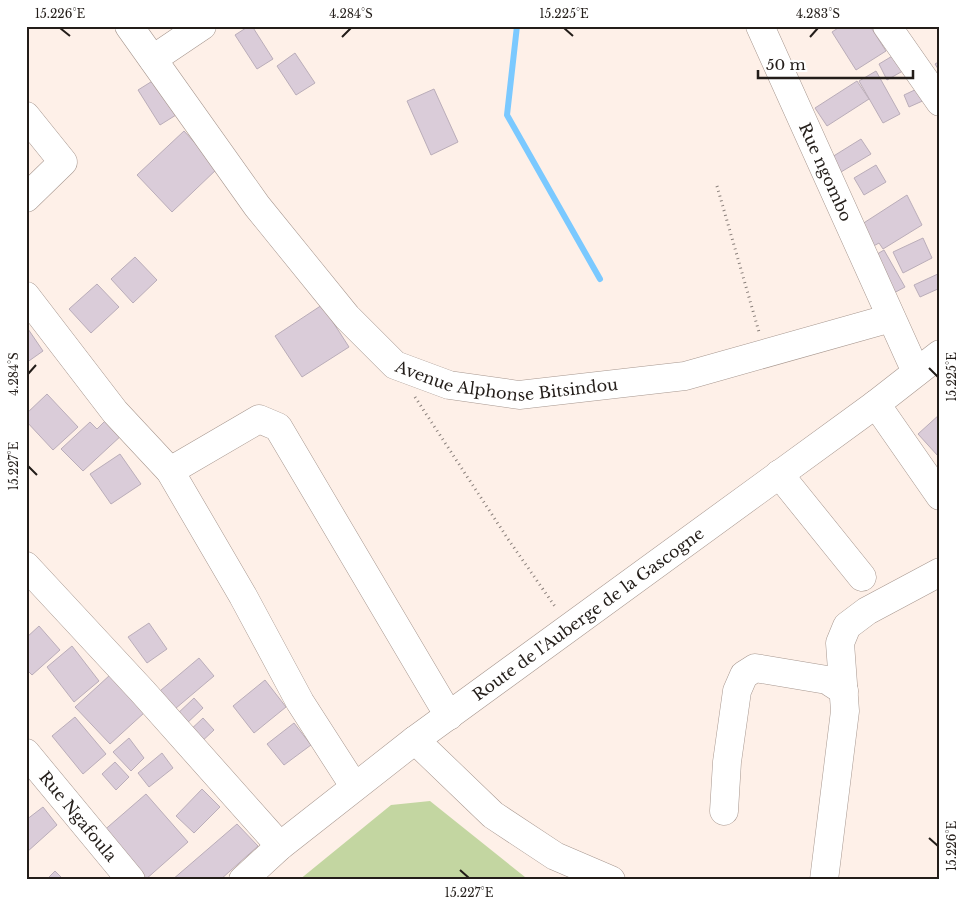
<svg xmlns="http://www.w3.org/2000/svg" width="966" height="906" font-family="'Libre Baskerville',serif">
  <rect width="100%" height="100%" fill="#fef0e8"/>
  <path fill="#c3d6a1" d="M 430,801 L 525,877 L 533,880 L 299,880 L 391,805 Z"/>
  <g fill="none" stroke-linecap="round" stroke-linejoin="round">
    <path stroke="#7bc9ff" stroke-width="6" d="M 517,26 L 507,115 L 600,279"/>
  </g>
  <g fill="#daccd9" stroke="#baadb9">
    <path d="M 249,26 L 252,26 L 273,59 L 257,69 L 235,35 Z"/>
    <path d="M 841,26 L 870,26 L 886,51 L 856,70 L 832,32 Z"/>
    <path d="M 899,52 L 908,68 L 887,80 L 879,64 Z"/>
    <path d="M 295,53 L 315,83 L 296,95 L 277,66 Z"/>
    <path d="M 940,61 L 940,72 L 935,64 Z"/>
    <path d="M 876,71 L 900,114 L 883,123 L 859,81 Z"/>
    <path d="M 154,80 L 176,115 L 160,125 L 138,90 Z"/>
    <path d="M 857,81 L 869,99 L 827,126 L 815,108 Z"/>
    <path d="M 921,87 L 927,99 L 909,107 L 904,95 Z"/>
    <path d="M 434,89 L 458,142 L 431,155 L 407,101 Z"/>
    <path d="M 184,131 L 218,168 L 172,212 L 137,175 Z"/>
    <path d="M 861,139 L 871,154 L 841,172 L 832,157 Z"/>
    <path d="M 876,165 L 886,182 L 864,195 L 854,178 Z"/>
    <path d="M 907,195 L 922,225 L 883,249 L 879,243 L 870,248 L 859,226 Z"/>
    <path d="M 923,238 L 932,258 L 903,273 L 893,252 Z"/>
    <path d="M 884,250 L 905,287 L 892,294 L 872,257 Z"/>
    <path d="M 135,257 L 157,280 L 133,303 L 111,279 Z"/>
    <path d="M 940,273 L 940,288 L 920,297 L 914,285 Z"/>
    <path d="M 97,284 L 119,307 L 91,333 L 69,309 Z"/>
    <path d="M 322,305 L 349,347 L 302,377 L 275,336 Z"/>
    <path d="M 26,326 L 43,351 L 26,363 Z"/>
    <path d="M 47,394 L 78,427 L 53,450 L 26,421 L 26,414 Z"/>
    <path d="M 940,414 L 940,455 L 938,456 L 918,434 Z"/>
    <path d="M 108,418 L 123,434 L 83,471 L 61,449 L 90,422 L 97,429 Z"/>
    <path d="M 120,454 L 141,484 L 111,504 L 90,474 Z"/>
    <path d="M 149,623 L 167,649 L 147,663 L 128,637 Z"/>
    <path d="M 39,626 L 60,650 L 32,675 L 26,669 L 26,638 Z"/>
    <path d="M 72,646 L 99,681 L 74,702 L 47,667 Z"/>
    <path d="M 199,658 L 214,676 L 169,714 L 154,696 Z"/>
    <path d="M 110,675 L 144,713 L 110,744 L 75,707 Z"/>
    <path d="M 265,680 L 286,707 L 254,733 L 233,706 Z"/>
    <path d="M 194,698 L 203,708 L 184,726 L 175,716 Z"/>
    <path d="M 75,717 L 106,754 L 83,774 L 52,736 Z"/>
    <path d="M 203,718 L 214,730 L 198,745 L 187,733 Z"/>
    <path d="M 294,723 L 311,745 L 284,765 L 267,744 Z"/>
    <path d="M 129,738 L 144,758 L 131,771 L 113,752 Z"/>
    <path d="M 162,753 L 173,768 L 149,787 L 138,773 Z"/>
    <path d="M 115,762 L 129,777 L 116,790 L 102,774 Z"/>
    <path d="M 202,789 L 220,807 L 194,833 L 176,816 Z"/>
    <path d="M 146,794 L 188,842 L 145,880 L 141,880 L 101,833 Z"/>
    <path d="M 43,807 L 57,825 L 27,852 L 26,820 Z"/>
    <path d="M 237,824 L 258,846 L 220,880 L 172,880 Z"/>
    <path d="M 55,871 L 64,880 L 46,880 Z"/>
  </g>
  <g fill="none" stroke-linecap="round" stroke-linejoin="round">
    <g stroke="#a7978f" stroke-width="29">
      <g id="minor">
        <path id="s1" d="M 129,26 L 257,206 L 347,317 L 395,365 L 449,385 L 519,395 L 685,376 L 891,318"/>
        <path id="s2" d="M 760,26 L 916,372"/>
        <path d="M 887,26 L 940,102"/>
        <path d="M 153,59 L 202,26"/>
        <path d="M 26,116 L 63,162 L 26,198"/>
        <path d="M 26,296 L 115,412 L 170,471 L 243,596 L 300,702 L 354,786"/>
        <path d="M 876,404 L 940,496"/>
        <path d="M 170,471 L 259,419 L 278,427 L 449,716"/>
        <path d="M 779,474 L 862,577"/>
        <path d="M 26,566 L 143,692 L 280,846"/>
        <path d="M 415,740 L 493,815 L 555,856 L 611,880"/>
        <path id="s3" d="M 26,753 L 131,880"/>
        <path d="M 724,811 L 727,762 L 737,691 L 744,675 L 755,668 L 827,680 L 844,691"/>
        <path id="s4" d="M 243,880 L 280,846 L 415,740 L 876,404 L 940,354"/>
        <path d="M 824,880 L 845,711 L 840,643 L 847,626 L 867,611 L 940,572"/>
      </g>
    </g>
    <g stroke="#897f7a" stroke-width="3" stroke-dasharray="1 4" stroke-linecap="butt">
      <path d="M 717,186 L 759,332"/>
      <path d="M 415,397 L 508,539 L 556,608"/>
    </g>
    <use href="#minor" stroke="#fff" stroke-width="28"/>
  </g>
  <path fill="none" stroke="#231d19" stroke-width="2" d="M 60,28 L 70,36M 564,28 L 573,36M 342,37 L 351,28M 810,37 L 818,28M 929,368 L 938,377M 28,374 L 36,365M 28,466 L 37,475M 929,838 L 938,846M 460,870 L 469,878"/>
  <g text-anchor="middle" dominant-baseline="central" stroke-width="4" stroke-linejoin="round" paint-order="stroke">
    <g font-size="16" fill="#231d19" stroke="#fff">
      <text stroke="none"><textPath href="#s2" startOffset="160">Rue ngombo</textPath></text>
      <text stroke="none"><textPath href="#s1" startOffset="546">Avenue Alphonse Bitsindou</textPath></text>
      <text stroke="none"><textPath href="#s4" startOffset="436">Route de l'Auberge de la Gascogne</textPath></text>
      <text stroke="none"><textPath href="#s3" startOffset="82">Rue Ngafoula</textPath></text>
    </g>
  </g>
  <rect width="966" height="906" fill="none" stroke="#ffffff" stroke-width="55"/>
  <path d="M758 70v8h155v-8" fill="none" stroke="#231d19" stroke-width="2.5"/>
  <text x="766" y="70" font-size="15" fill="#231d19" stroke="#ffffff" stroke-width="4" paint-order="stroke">50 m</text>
  <rect x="28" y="28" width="910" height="850" fill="none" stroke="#231d19" stroke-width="2"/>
  <g font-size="12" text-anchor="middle" fill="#231d19">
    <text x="60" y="18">15.226°E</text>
    <text x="351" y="18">4.284°S</text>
    <text x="564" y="18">15.225°E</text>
    <text x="818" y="18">4.283°S</text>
    <text transform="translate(14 374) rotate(-90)" y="4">4.284°S</text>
    <text transform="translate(952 377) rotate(-90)" y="4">15.225°E</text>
    <text transform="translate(14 466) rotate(-90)" y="4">15.227°E</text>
    <text transform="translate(952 846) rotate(-90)" y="4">15.226°E</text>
    <text x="469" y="897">15.227°E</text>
  </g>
</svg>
